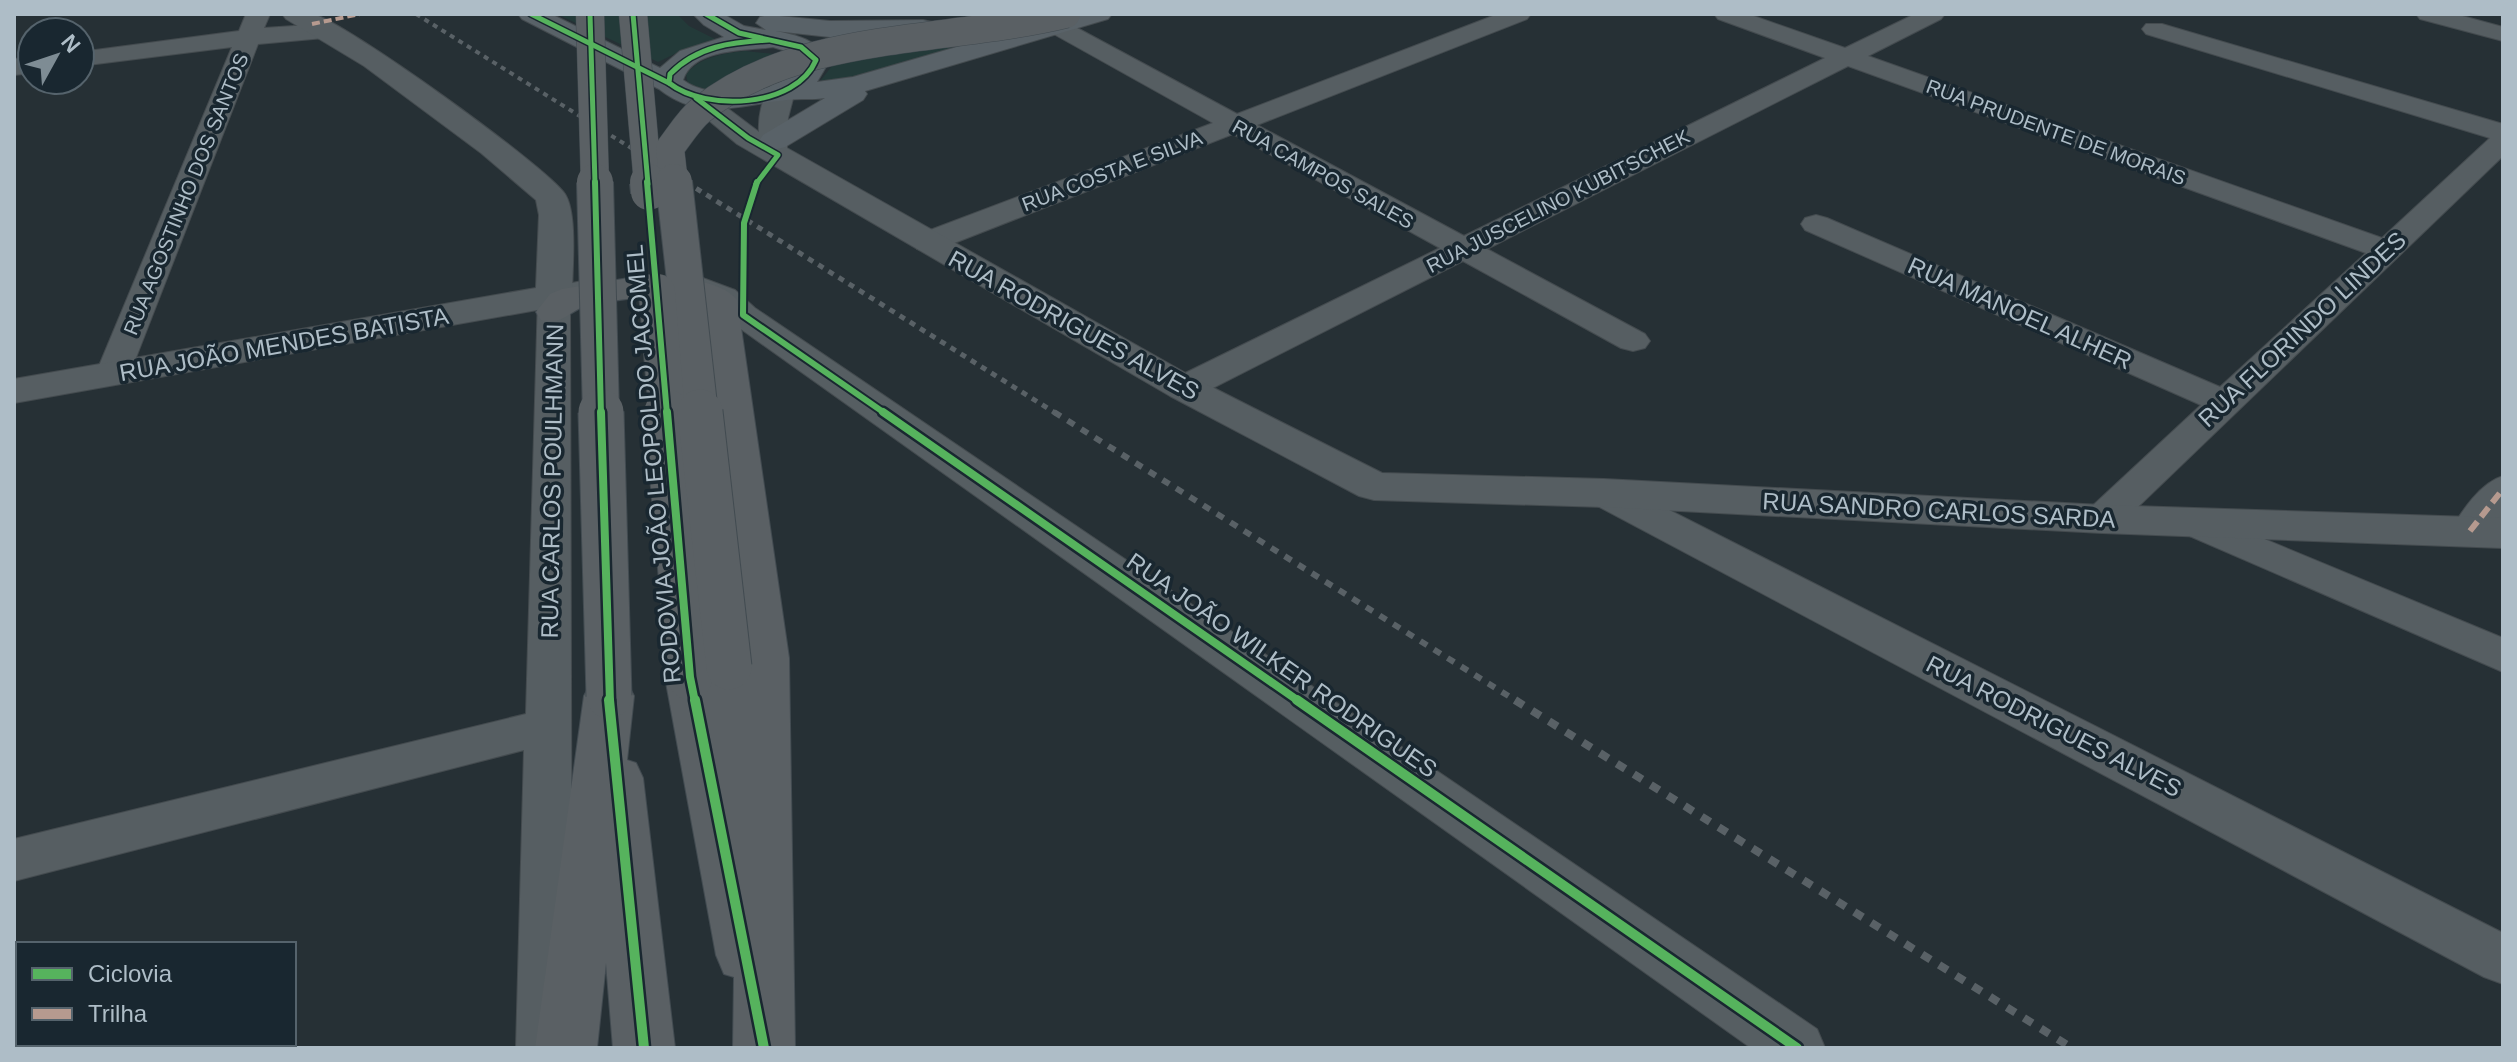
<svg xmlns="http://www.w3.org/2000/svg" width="2517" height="1062" font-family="Helvetica,sans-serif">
  <rect width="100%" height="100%" fill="#263035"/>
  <g fill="#233a39">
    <path d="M 557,14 L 677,14 L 689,26 L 717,40 L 685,49 L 658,62 Z"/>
    <path d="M 1025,28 L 832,85 L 821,80 L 835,62 Z"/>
    <path d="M 745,51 L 775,54 L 717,94 L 688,85 L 686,74 C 700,57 724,53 745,51 Z"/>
  </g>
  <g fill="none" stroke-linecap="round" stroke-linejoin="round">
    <g stroke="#444b4f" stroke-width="2">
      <g id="minor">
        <path d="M 246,14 L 270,14 L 264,28 L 324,24 L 333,26 L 336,31 L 333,36 L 324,38 L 258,44 L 130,373 L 125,380 L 113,383 L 101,380 L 96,373 L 232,47 L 80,66 L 80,52 L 239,31 Z"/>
        <path d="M 1498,14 L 1531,14 L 1527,19 L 1257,125 L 1464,236 L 1825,58 L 1718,19 L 1714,14 L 1748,14 L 1845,48 L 1915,14 L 1945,14 L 1941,19 L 1868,56 L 2382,238 L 2490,138 L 2146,34 L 2142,29 L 2146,24 L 2162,24 L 2503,124 L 2503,156 L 2116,528 L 2102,532 L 2088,528 L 2082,519 L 2088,510 L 2201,405 L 1805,230 L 1801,224 L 1805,218 L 1816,215 L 1827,218 L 2220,387 L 2366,253 L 1848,66 L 1487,249 L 1645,334 L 1650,341 L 1645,348 L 1633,351 L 1621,348 L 1463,261 L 1197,396 L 1184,399 L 1171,396 L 1166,388 L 1171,380 L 1440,248 L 1233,134 L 939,249 L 928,251 L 917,249 L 913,242 L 917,235 L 1213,123 L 1050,32 L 1046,27 L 1050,22 L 1066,22 L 1237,114 Z"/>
        <path d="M 2416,14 L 2455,14 L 2503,27 L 2503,41 L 2420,19 Z"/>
        <path d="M 32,57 L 32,73 L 14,75 L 14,59 Z"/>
        <path d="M 692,274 L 735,290 L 755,308 L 1817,1029 L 1825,1048 L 1751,1048 L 731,322 L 711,304 L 681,291 L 676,284 L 681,277 Z"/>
        <path d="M 582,281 L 593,284 L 598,291 L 593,298 L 570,303 L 572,1048 L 516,1048 L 524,750 L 14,881 L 14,839 L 526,714 L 538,296 L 543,289 Z"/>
        <path d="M 2503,476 C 2503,488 2506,506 2503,516 C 2495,538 2476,546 2456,540 L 2450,531 C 2462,511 2480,483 2503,476 Z"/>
        <path d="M 1604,480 L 1618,484 L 2503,933 L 2503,984 L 2484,977 L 1590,502 L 1585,493 L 1590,484 Z"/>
        <path d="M 2192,509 L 2503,638 L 2503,672 L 2178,531 L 2172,522 L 2178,513 Z"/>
      </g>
    </g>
    <g stroke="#444b4f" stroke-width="2">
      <g id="tertiary">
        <path d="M 282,14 C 291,14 303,12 313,14 C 344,21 546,166 565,194 C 578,214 572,271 572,296 L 567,304 L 554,307 L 14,403 L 14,379 L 536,288 L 539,215 L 536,200 L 481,153 L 364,66 L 286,19 Z"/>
        <path d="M 781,82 L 791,85 L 795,91 L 788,118 L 787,148 L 1198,380 L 1382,473 L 1604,479 L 2102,505 L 2503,518 L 2503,548 L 2102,533 L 1604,507 L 1374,500 L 1359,496 L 1170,396 L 737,144 L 682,98 L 686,92 L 696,89 L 706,92 L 759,132 C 758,116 762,98 771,85 Z"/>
      </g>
    </g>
    <g stroke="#444b4f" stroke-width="2">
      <path id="secondary" d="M 518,14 L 551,14 L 660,68 L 680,51 L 724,37 L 704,25 L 693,14 L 723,14 L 744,26 L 766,30 L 756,23 L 760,17 L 769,15 L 830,21 L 923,20 L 932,22 L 936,28 L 932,34 L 923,36 L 830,37 L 775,31 C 798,35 816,40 830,60 L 817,82 L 853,77 L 1071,14 L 1112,14 L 1108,19 L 865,91 L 867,94 L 863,100 L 785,147 L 774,150 L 763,147 L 759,141 L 763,135 L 825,98 C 813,100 800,98 787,100 C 740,104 702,123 659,89 L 522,19 ZM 773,47 L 792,53 L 802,61 C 786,96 712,102 683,80 C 693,48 746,51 773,47 Z"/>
    </g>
    <g stroke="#424b51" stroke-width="2">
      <g id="trunk">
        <path d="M 647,275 C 670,276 723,280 737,300 L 789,658 L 795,1048 L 733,1048 L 734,977 L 724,974 L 716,955 L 665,677 L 673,664 L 690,659 L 706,664 L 712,654 L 729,649 L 740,652 L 702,306 C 662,292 625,298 585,306 C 567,313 563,325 541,320 L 536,312 L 550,294 L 562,289 Z"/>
        <path d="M 609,677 L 627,683 L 634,696 L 627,760 L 636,763 L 643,778 L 675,1048 L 613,1048 L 606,963 L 597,1048 L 535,1048 L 584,696 L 591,683 Z"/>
      </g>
    </g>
    <use href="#minor" fill="#565e62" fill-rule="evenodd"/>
    <use href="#tertiary" fill="#565e62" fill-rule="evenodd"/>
    <use href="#secondary" fill="#596268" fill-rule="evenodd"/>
    <use href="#trunk" fill="#5a6064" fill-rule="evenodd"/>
    <path stroke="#596166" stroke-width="4" stroke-dasharray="5 5" stroke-linecap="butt" d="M 416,14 L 689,184"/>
    <path stroke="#596166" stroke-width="5" stroke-dasharray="6 6" stroke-linecap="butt" d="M 686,182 L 1057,414"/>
    <path stroke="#596166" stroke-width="6" stroke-dasharray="8 8" stroke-linecap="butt" d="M 1054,412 L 1518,702"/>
    <path stroke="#596166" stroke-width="8" stroke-dasharray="10 10" stroke-linecap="butt" d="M 1515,700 L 2072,1048"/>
    <g stroke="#424b51" stroke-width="29" stroke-linecap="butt">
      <g id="trunk-bridge-far2">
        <path d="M 590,14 L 595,184"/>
        <path d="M 633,14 L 648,184"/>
        <path d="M 674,184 L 670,148 C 680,135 689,120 701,110 C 798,31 948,43 1066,14"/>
      </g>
    </g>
    <g stroke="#424b51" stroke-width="38" stroke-linecap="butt">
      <g id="trunk-bridge-far1">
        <path d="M 595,182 L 601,414"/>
        <path d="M 648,182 L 649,192"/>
        <path d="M 674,182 L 700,414"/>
        <path d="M 657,292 L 667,414"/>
      </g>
    </g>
    <g stroke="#424b51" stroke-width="47" stroke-linecap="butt">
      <g id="trunk-bridge">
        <path d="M 601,412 L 609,696"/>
        <path d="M 667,412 L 690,677"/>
        <path d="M 700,412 L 729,667"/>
      </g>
    </g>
    <use href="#trunk-bridge-far2" stroke="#5a6064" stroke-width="28"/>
    <use href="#trunk-bridge-far1" stroke="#5a6064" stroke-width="36"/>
    <use href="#trunk-bridge" stroke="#5a6064" stroke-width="45"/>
    <path stroke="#b69a8f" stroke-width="4" stroke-dasharray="8 4" stroke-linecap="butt" d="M 312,24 L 360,14"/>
    <path stroke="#b69a8f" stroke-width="6" stroke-dasharray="12 6" stroke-linecap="butt" d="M 2470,531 L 2503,489"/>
    <g stroke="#192730" stroke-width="8">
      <g id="cycleway-far3">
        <path d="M 531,14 L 669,83"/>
        <path d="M 590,14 L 595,184"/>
        <path d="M 633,14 L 648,184"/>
        <path d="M 706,14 L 739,33 L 801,47 L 816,60 C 796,108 706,112 669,83 L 670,74 C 697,46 732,42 769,40"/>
        <path d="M 696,98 L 748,138 L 778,155 L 756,184"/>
      </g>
    </g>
    <g stroke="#192730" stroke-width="10">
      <g id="cycleway-far2">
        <path d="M 595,182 L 601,414"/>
        <path d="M 647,182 L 667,414"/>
        <path d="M 757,182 L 744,223 L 743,315 L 886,414"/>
      </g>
    </g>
    <g stroke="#192730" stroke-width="13">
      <g id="cycleway-far1">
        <path d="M 601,412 L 610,702"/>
        <path d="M 667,412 L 690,677 L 695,702"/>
        <path d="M 883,412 L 1300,702"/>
      </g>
    </g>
    <g stroke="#192730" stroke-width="15">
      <g id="cycleway">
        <path d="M 609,700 L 644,1048"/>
        <path d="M 695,700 L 764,1048"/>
        <path d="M 1297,700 L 1797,1048"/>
      </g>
    </g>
    <use href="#cycleway-far3" stroke="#56b35d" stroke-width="5"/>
    <use href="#cycleway-far2" stroke="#56b35d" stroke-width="6"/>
    <use href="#cycleway-far1" stroke="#56b35d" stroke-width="8"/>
    <use href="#cycleway" stroke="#56b35d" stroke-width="10"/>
  </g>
  <g text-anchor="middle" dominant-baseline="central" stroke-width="7" stroke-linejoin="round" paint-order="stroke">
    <g font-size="20" fill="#aebdc7" stroke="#192730">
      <text transform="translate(2056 132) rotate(20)">RUA PRUDENTE DE MORAIS</text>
      <text transform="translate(1112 171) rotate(-21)">RUA COSTA E SILVA</text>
      <text transform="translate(1323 174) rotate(29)">RUA CAMPOS SALES</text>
      <text transform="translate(186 194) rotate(-68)">RUA AGOSTINHO DOS SANTOS</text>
      <text transform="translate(1558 201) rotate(-27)">RUA JUSCELINO KUBITSCHEK</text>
    </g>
    <g font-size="24" fill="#aebdc7" stroke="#192730">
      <text transform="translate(2020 313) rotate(24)">RUA MANOEL ALHER</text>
      <text transform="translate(1074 325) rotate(29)">RUA RODRIGUES ALVES</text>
      <text transform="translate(2302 329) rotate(-43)">RUA FLORINDO LINDES</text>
      <text transform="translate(284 344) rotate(-10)">RUA JOÃO MENDES BATISTA</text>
      <text transform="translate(653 464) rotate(-95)">RODOVIA JOÃO LEOPOLDO JACOMEL</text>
      <text transform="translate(552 481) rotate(-89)">RUA CARLOS POULHMANN</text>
      <text transform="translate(1939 510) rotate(3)">RUA SANDRO CARLOS SARDA</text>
      <text transform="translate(1282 665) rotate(35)">RUA JOÃO WILKER RODRIGUES</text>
      <text transform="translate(2054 726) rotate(27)">RUA RODRIGUES ALVES</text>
    </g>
  </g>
  <rect width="2517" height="1062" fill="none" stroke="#aebdc7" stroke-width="32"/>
  <rect x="16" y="942" width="280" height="104" fill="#192730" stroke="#55636c" stroke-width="2"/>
  <rect x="32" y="968" width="40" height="12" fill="#56b35d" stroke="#55636c" stroke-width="2"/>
  <text x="88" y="982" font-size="24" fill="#aebdc7">Ciclovia</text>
  <rect x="32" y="1008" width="40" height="12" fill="#b69a8f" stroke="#55636c" stroke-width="2"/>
  <text x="88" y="1022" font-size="24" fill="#aebdc7">Trilha</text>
  <g transform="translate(56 56) rotate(50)"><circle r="38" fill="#192730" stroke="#55636c" stroke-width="2"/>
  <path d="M0-6L14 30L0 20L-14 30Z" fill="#7e8c94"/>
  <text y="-12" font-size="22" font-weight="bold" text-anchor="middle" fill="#aebdc7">N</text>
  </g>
</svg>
